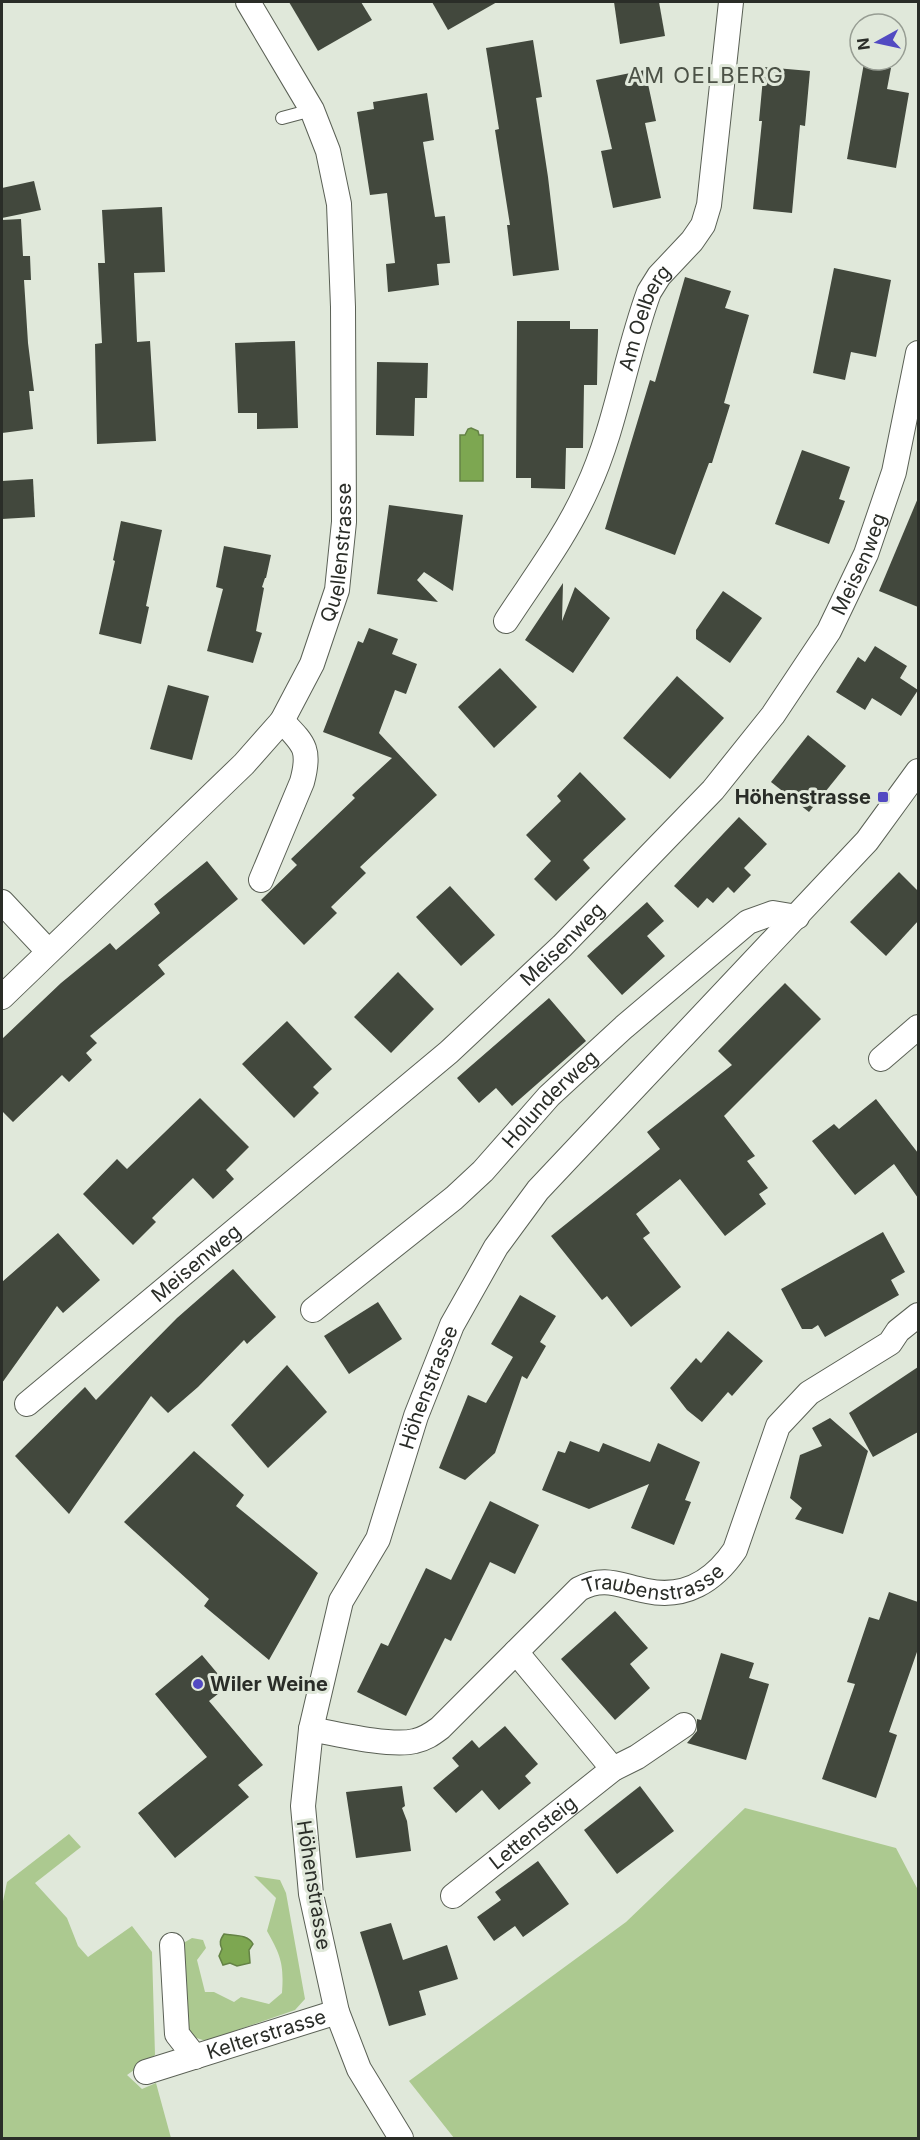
<svg xmlns="http://www.w3.org/2000/svg" width="920" height="2140" font-family="Inter,sans-serif">
  <rect width="100%" height="100%" fill="#e0e8da"/>
  <g fill="#acc990">
    <path d="M 745,1808 L 896,1848 L 918,1890 L 918,2138 L 454,2138 L 409,2081 L 626,1922 Z"/>
    <path d="M 69,1834 L 81,1847 L 35,1883 L 67,1918 L 78,1946 L 88,1957 L 132,1926 L 152,1952 L 155,2055 L 127,2075 L 142,2089 L 156,2083 L 171,2138 L 2,2138 L 2,1906 L 7,1882 Z"/>
    <path d="M 254,1876 L 280,1880 L 286,1893 L 305,1999 L 295,2010 L 206,2041 L 184,2034 L 180,1945 L 192,1938 L 203,1940 L 206,1948 L 197,1960 L 205,1992 L 214,1992 L 234,2002 L 241,1997 L 269,2004 L 282,1993 C 284,1964 281,1956 267,1931 L 276,1898 Z"/>
  </g>
  <g fill="#7da751" stroke="#648245" stroke-width="1.5">
    <path d="M 471,428 L 478,431 L 479,435 L 483,435 L 483,481 L 460,481 L 460,435 L 465,435 L 468,429 Z"/>
    <path d="M 224,1934 C 234,1936 248,1934 253,1944 L 249,1950 L 250,1963 L 237,1966 L 230,1963 L 223,1965 L 219,1956 L 222,1949 C 219,1943 220,1940 224,1934 Z"/>
  </g>
  <g fill="#42483d">
    <path d="M 289,2 L 361,2 L 372,20 L 318,51 Z"/>
    <path d="M 432,2 L 497,2 L 448,30 Z"/>
    <path d="M 614,2 L 659,2 L 665,36 L 620,44 Z"/>
    <path d="M 533,40 L 542,97 L 536,98 L 548,177 L 559,270 L 513,276 L 507,225 L 510,225 L 495,130 L 499,129 L 486,48 Z"/>
    <path d="M 864,63 L 891,68 L 887,89 L 909,93 L 896,168 L 847,159 Z"/>
    <path d="M 764,67 L 810,71 L 805,126 L 800,125 L 792,213 L 753,209 L 762,121 L 759,121 Z"/>
    <path d="M 645,70 L 656,121 L 645,123 L 661,198 L 613,208 L 601,151 L 612,149 L 596,80 Z"/>
    <path d="M 427,93 L 434,140 L 423,142 L 435,217 L 445,216 L 450,263 L 437,264 L 439,285 L 388,292 L 386,264 L 395,263 L 387,193 L 370,195 L 357,112 L 374,109 L 373,102 Z"/>
    <path d="M 34,181 L 41,210 L 2,218 L 2,188 Z"/>
    <path d="M 162,207 L 165,272 L 134,273 L 137,342 L 150,341 L 156,441 L 97,444 L 95,344 L 102,343 L 98,263 L 105,263 L 102,210 Z"/>
    <path d="M 21,219 L 23,256 L 30,256 L 31,280 L 24,280 L 28,343 L 34,391 L 29,391 L 33,429 L 2,433 L 2,220 Z"/>
    <path d="M 834,268 L 891,280 L 876,357 L 851,352 L 845,380 L 813,373 Z"/>
    <path d="M 685,277 L 731,291 L 725,308 L 749,315 L 724,403 L 730,405 L 712,463 L 709,463 L 675,555 L 605,529 L 650,380 L 655,382 Z"/>
    <path d="M 517,321 L 570,321 L 570,329 L 598,329 L 597,385 L 584,385 L 583,448 L 566,448 L 565,489 L 531,488 L 531,478 L 516,478 Z"/>
    <path d="M 295,341 L 298,428 L 257,429 L 257,413 L 238,413 L 235,343 Z"/>
    <path d="M 377,362 L 428,363 L 427,398 L 415,398 L 414,436 L 376,435 Z"/>
    <path d="M 802,450 L 850,467 L 839,499 L 845,501 L 829,544 L 775,524 Z"/>
    <path d="M 33,479 L 35,517 L 2,519 L 2,481 Z"/>
    <path d="M 918,498 L 918,607 L 879,591 Z"/>
    <path d="M 389,505 L 463,515 L 453,591 L 424,572 L 417,580 L 438,602 L 377,594 Z"/>
    <path d="M 121,521 L 162,530 L 146,606 L 149,607 L 141,644 L 99,634 L 115,561 L 113,560 Z"/>
    <path d="M 224,546 L 271,555 L 266,578 L 265,578 L 262,587 L 264,588 L 256,631 L 262,633 L 253,663 L 207,651 L 223,589 L 216,587 Z"/>
    <path d="M 563,583 L 562,621 L 575,587 L 610,618 L 573,673 L 525,640 Z"/>
    <path d="M 723,591 L 762,618 L 730,663 L 696,639 L 696,630 Z"/>
    <path d="M 369,628 L 398,639 L 392,654 L 417,664 L 406,694 L 395,690 L 379,733 L 437,795 L 360,867 L 366,873 L 331,907 L 337,913 L 304,945 L 261,900 L 297,865 L 291,859 L 355,798 L 352,795 L 392,758 L 323,732 L 358,641 L 363,643 Z"/>
    <path d="M 875,646 L 907,666 L 900,678 L 918,690 L 901,716 L 872,698 L 865,710 L 836,692 L 858,657 L 865,662 Z"/>
    <path d="M 500,668 L 537,707 L 494,748 L 458,707 Z"/>
    <path d="M 677,676 L 724,718 L 670,779 L 623,738 Z"/>
    <path d="M 168,685 L 209,696 L 192,760 L 150,749 Z"/>
    <path d="M 808,735 L 846,766 L 809,812 L 771,782 Z"/>
    <path d="M 580,772 L 626,819 L 583,860 L 590,868 L 556,901 L 534,879 L 551,861 L 526,835 L 561,801 L 557,796 Z"/>
    <path d="M 739,817 L 767,844 L 744,868 L 751,875 L 734,893 L 728,887 L 713,903 L 707,898 L 698,908 L 674,886 Z"/>
    <path d="M 207,861 L 238,899 L 158,965 L 165,974 L 90,1036 L 97,1043 L 86,1053 L 92,1060 L 69,1082 L 62,1075 L 13,1122 L 2,1111 L 2,1039 L 61,983 L 110,943 L 116,950 L 160,913 L 154,904 Z"/>
    <path d="M 899,872 L 918,891 L 918,921 L 886,956 L 850,922 Z"/>
    <path d="M 450,886 L 495,935 L 461,966 L 416,917 Z"/>
    <path d="M 647,902 L 664,921 L 647,936 L 665,956 L 622,995 L 587,956 Z"/>
    <path d="M 398,972 L 434,1009 L 391,1053 L 354,1017 Z"/>
    <path d="M 785,983 L 821,1019 L 724,1116 L 755,1156 L 747,1161 L 768,1188 L 759,1194 L 766,1204 L 725,1236 L 680,1179 L 636,1214 L 650,1233 L 643,1238 L 681,1287 L 631,1327 L 607,1296 L 602,1300 L 551,1236 L 660,1149 L 647,1132 L 732,1065 L 718,1051 Z"/>
    <path d="M 549,998 L 586,1041 L 512,1106 L 496,1088 L 479,1103 L 457,1078 Z"/>
    <path d="M 287,1021 L 332,1069 L 313,1087 L 319,1093 L 294,1118 L 242,1064 Z"/>
    <path d="M 200,1098 L 249,1147 L 226,1170 L 234,1179 L 213,1199 L 193,1178 L 152,1218 L 156,1222 L 133,1245 L 83,1194 L 117,1159 L 127,1169 Z"/>
    <path d="M 876,1099 L 918,1153 L 918,1198 L 894,1164 L 855,1195 L 812,1141 L 834,1124 L 839,1129 Z"/>
    <path d="M 883,1232 L 905,1272 L 891,1280 L 899,1295 L 825,1337 L 818,1325 L 812,1329 L 802,1329 L 781,1289 Z"/>
    <path d="M 58,1233 L 100,1280 L 63,1313 L 57,1306 L 2,1383 L 2,1282 Z"/>
    <path d="M 233,1269 L 276,1317 L 247,1344 L 244,1340 L 198,1387 L 168,1413 L 151,1396 L 69,1514 L 15,1456 L 85,1387 L 96,1400 L 177,1318 Z"/>
    <path d="M 520,1295 L 556,1316 L 540,1342 L 546,1346 L 527,1379 L 522,1376 L 495,1453 L 465,1480 L 439,1468 L 468,1395 L 486,1403 L 513,1357 L 491,1344 Z"/>
    <path d="M 378,1302 L 402,1339 L 349,1374 L 324,1336 Z"/>
    <path d="M 728,1331 L 763,1361 L 732,1396 L 728,1392 L 702,1422 L 687,1410 L 670,1388 L 696,1358 L 701,1363 Z"/>
    <path d="M 287,1365 L 327,1412 L 268,1468 L 231,1425 Z"/>
    <path d="M 918,1367 L 918,1432 L 873,1457 L 849,1413 Z"/>
    <path d="M 830,1418 L 868,1451 L 843,1534 L 795,1519 L 802,1508 L 790,1498 L 800,1455 L 822,1446 L 812,1428 Z"/>
    <path d="M 570,1441 L 599,1452 L 603,1443 L 650,1462 L 658,1443 L 700,1462 L 685,1500 L 691,1502 L 674,1545 L 631,1528 L 649,1484 L 589,1509 L 542,1490 L 558,1451 L 565,1453 Z"/>
    <path d="M 194,1451 L 244,1495 L 236,1506 L 318,1573 L 269,1660 L 204,1606 L 209,1599 L 124,1522 Z"/>
    <path d="M 490,1501 L 539,1525 L 515,1574 L 490,1562 L 451,1641 L 445,1638 L 406,1716 L 357,1692 L 381,1643 L 388,1646 L 426,1568 L 451,1580 Z"/>
    <path d="M 889,1592 L 918,1602 L 918,1649 L 889,1732 L 897,1735 L 876,1798 L 822,1779 L 855,1684 L 847,1682 L 869,1617 L 879,1620 Z"/>
    <path d="M 615,1611 L 648,1648 L 630,1664 L 650,1688 L 615,1720 L 561,1659 Z"/>
    <path d="M 721,1653 L 754,1663 L 749,1678 L 769,1684 L 746,1760 L 687,1743 L 697,1731 L 697,1719 L 701,1720 Z"/>
    <path d="M 202,1655 L 228,1686 L 209,1701 L 263,1765 L 238,1785 L 249,1797 L 175,1858 L 138,1813 L 207,1757 L 155,1694 Z"/>
    <path d="M 505,1726 L 538,1764 L 525,1776 L 531,1783 L 499,1810 L 482,1790 L 456,1813 L 433,1788 L 459,1766 L 452,1758 L 472,1740 L 479,1748 Z"/>
    <path d="M 402,1786 L 405,1806 L 402,1808 L 407,1821 L 411,1851 L 356,1858 L 346,1792 Z"/>
    <path d="M 640,1786 L 674,1831 L 617,1874 L 584,1830 Z"/>
    <path d="M 538,1861 L 569,1904 L 523,1937 L 515,1926 L 494,1941 L 477,1917 L 501,1900 L 495,1892 Z"/>
    <path d="M 391,1923 L 403,1960 L 447,1945 L 458,1979 L 419,1991 L 426,2015 L 389,2026 L 360,1932 Z"/>
  </g>
  <g fill="none" stroke-linecap="round" stroke-linejoin="round">
    <g stroke="#5a6055" stroke-width="14">
      <path id="service" d="M 282,118 L 312,110"/>
    </g>
    <g stroke="#5a6055" stroke-width="26">
      <g id="minor">
        <path id="s1" d="M 506,621 C 534,578 566,536 587,489 C 616,427 625,357 649,292 L 659,276 L 692,241 L 703,225 L 709,205 L 731,2"/>
        <path d="M 261,880 L 302,782 C 311,749 304,744 282,721"/>
        <path d="M 2,902 L 48,951"/>
        <path id="s2" d="M 2,997 L 244,764 L 282,721 L 312,664 L 337,590 L 344,522 L 343,307 L 339,204 L 328,151 L 312,110 L 248,2"/>
        <path d="M 881,1059 L 918,1027"/>
        <path id="s3" d="M 313,1310 L 454,1198 L 483,1171 L 549,1096 L 624,1027 L 748,922 L 773,913 L 797,917"/>
        <path id="s4" d="M 27,1404 L 449,1052 L 562,946 L 713,790 L 773,715 L 829,631 L 866,554 L 894,472 L 918,353"/>
        <path d="M 516,1652 L 613,1769"/>
        <path id="s5" d="M 311,1729 C 337,1734 391,1747 415,1741 C 425,1739 432,1734 440,1728 L 579,1589 C 605,1575 620,1586 647,1591 C 685,1599 714,1581 735,1550 L 778,1426 L 809,1393 L 890,1343 L 898,1331 L 918,1315"/>
        <path id="s6" d="M 453,1896 L 613,1769 L 637,1757 L 684,1725"/>
        <path d="M 172,1945 L 177,2034 L 195,2057"/>
        <path id="s7" d="M 146,2072 L 337,2012"/>
        <path id="s8" d="M 401,2138 L 359,2069 L 337,2012 L 311,1894 L 303,1806 L 311,1729 L 341,1601 L 378,1539 L 416,1416 L 452,1325 L 496,1247 L 538,1190 L 867,841 L 918,771"/>
      </g>
    </g>
    <use href="#service" stroke="#fff" stroke-width="12"/>
    <use href="#minor" stroke="#fff" stroke-width="24"/>
  </g>
  <g fill="#524ac2" stroke="#e0e8da" stroke-width="2">
    <rect x="877" y="791" width="12" height="12" rx="3"/>
    <circle cx="198" cy="1684" r="6"/>
  </g>
  <g text-anchor="middle" dominant-baseline="central" stroke-width="6" stroke-linejoin="round" paint-order="stroke">
    <g font-size="20" fill="#2a2d28" stroke="#e0e8da">
      <text stroke="none"><textPath href="#s1" startOffset="336">Am Oelberg</textPath></text>
      <text stroke="none"><textPath href="#s2" startOffset="573">Quellenstrasse</textPath></text>
      <text stroke="none"><textPath href="#s4" startOffset="1192">Meisenweg</textPath></text>
      <text stroke="none"><textPath href="#s4" startOffset="706">Meisenweg</textPath></text>
      <text stroke="none"><textPath href="#s3" startOffset="318">Holunderweg</textPath></text>
      <text stroke="none"><textPath href="#s4" startOffset="220">Meisenweg</textPath></text>
      <text stroke="none"><textPath href="#s8" startOffset="792">Höhenstrasse</textPath></text>
      <text stroke="none"><textPath href="#s5" startOffset="408">Traubenstrasse</textPath></text>
      <text stroke="none"><textPath href="#s6" startOffset="102">Lettensteig</textPath></text>
      <text transform="translate(314 1885) rotate(81)">Höhenstrasse</text>
      <text stroke="none"><textPath href="#s7" startOffset="126">Kelterstrasse</textPath></text>
    </g>
    <g font-size="20" font-weight="bold" fill="#2a2d28" stroke="#e0e8da" text-anchor="end">
      <text x="871" y="797">Höhenstrasse</text>
      <text x="210" y="1684" text-anchor="start">Wiler Weine</text>
    </g>
    <g font-size="22" letter-spacing="1.5" fill="#4b5146" stroke="#e0e8da">
      <text x="706" y="75">AM OELBERG</text>
    </g>
  </g>
  <rect width="920" height="2140" fill="none" stroke="#2a2d28" stroke-width="6"/>
  <g transform="translate(878 42) rotate(262)"><circle r="28" fill="#e0e8da" stroke="#979d93" stroke-width="1.5"/>
  <path d="M0-4.5L10 22L0 15L-10 22Z" fill="#524ac2"/>
  <text y="-9" font-size="16" font-weight="bold" text-anchor="middle" fill="#2a2d28">N</text>
  </g>
</svg>
